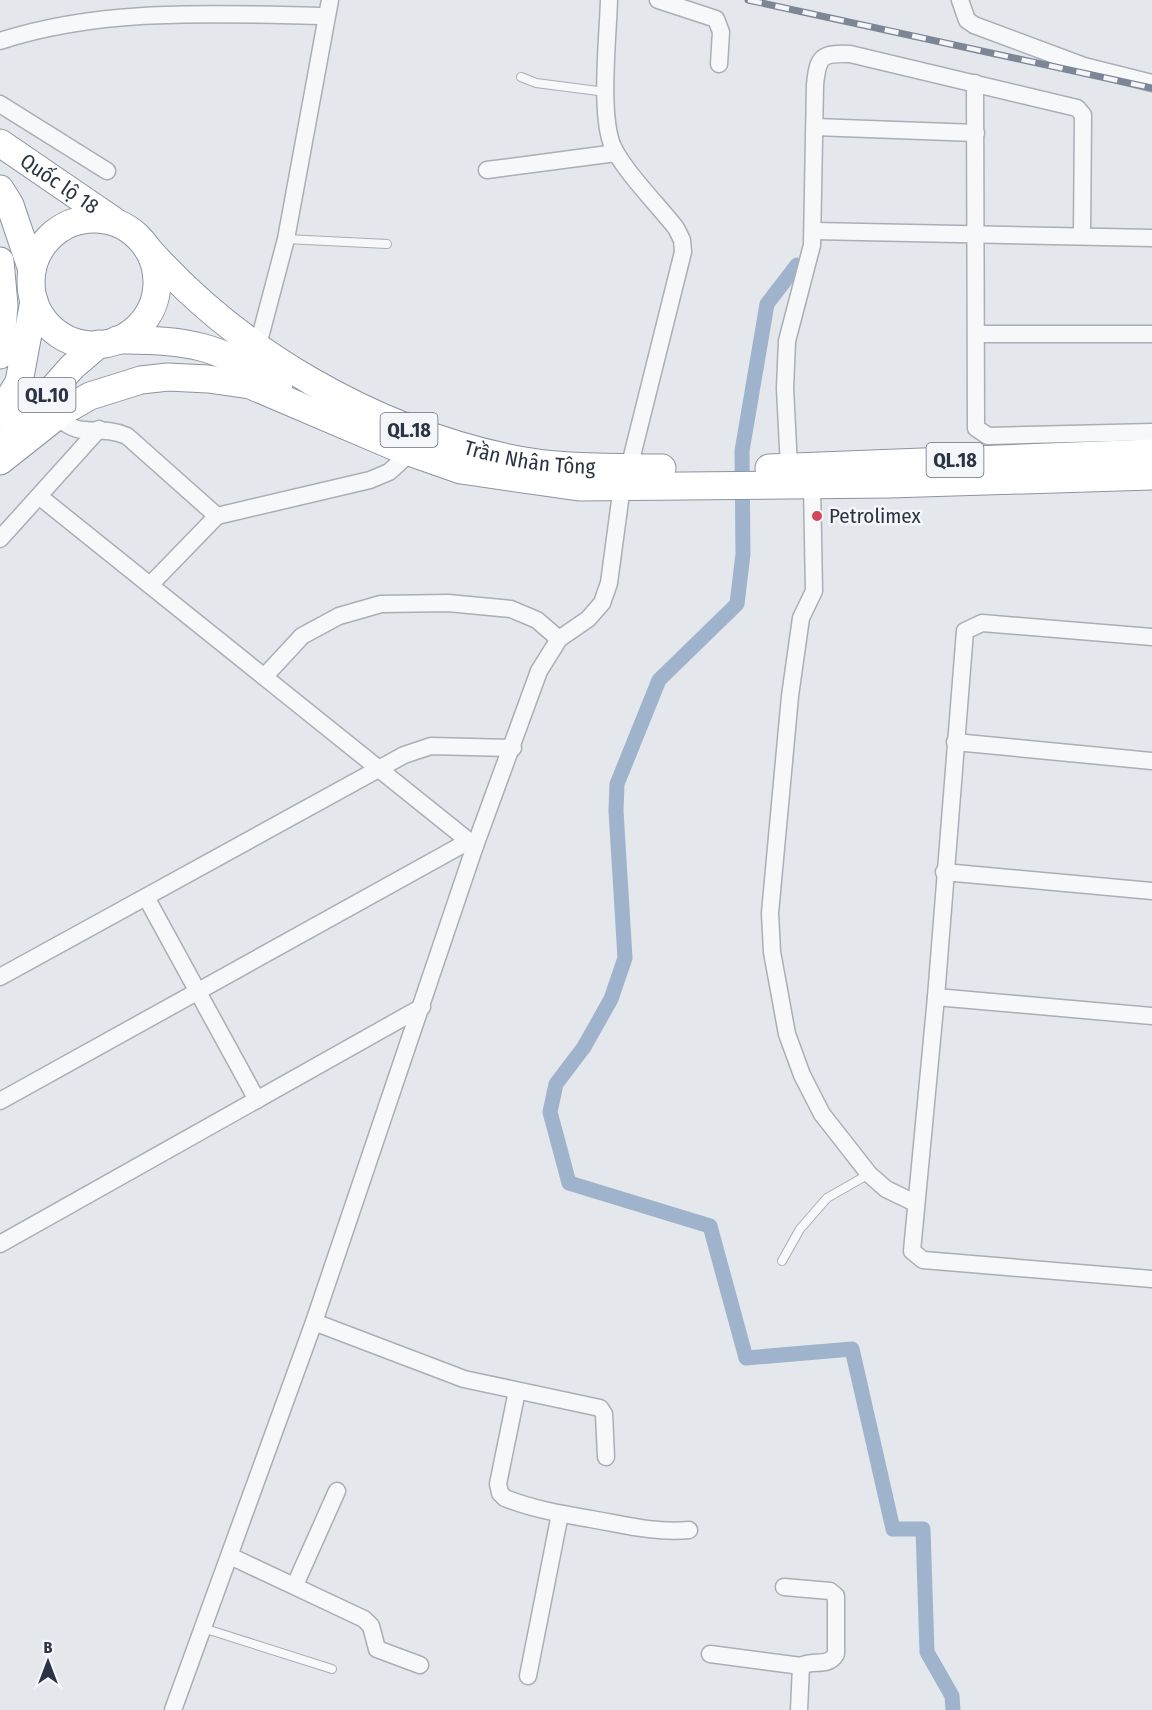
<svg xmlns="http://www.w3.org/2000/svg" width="1152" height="1710" font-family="'Fira Sans Condensed',sans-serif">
  <rect width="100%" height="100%" fill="#e4e7ec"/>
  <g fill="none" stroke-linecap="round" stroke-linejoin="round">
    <path stroke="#9fb4cc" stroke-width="15" d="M 797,265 L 767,304 L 742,451 L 743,554 L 737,604 L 659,680 L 617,784 L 616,811 L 625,958 L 611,999 L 584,1047 L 556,1084 L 550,1112 L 569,1183 L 710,1226 L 746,1358 L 852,1349 L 893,1529 L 923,1529 L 927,1652 L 952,1696 L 953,1710"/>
    <g stroke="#a9aeb7" stroke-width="10">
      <g id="service">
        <path d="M 521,77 L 536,83 L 606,92"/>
        <path d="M 286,239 L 387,244"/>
        <path d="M 782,1261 L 800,1229 L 827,1198 L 869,1174"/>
        <path d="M 203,1628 L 332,1669"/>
      </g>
    </g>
    <g stroke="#a9aeb7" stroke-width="19">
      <g id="minor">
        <path d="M 609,0 C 608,37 599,116 613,147 C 625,172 658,205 676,228 L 682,240 L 683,252 L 629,468"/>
        <path d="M 658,0 L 716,19 L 721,32 L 719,64"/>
        <path d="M 960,0 L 967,20 L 974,25 L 1084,66 L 1152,83"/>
        <path d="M 0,41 C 104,7 218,14 326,16"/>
        <path d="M 975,83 L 976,428 L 988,436 L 1152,432"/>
        <path d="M 0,104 L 107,171"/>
        <path d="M 815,127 L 976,133"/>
        <path d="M 487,170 L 616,153"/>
        <path d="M 814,231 L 1152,238"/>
        <path d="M 976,334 L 1152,334"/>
        <path d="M 258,345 L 286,239 L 330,0"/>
        <path d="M 57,416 C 81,441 97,423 127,436 L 217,516"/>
        <path d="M 789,467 L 785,388 L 787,341 L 812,245 L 815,85 C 818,56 821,53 850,54 L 1077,108 L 1083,115 L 1082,234"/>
        <path d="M 812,485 L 814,591 L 801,618 L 790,696 L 770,913 L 772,952 L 787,1034 L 802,1075 L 822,1114 L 869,1174 L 886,1189 L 915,1203"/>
        <path d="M 40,497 L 475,846"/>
        <path d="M 0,539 L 99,429"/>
        <path d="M 150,585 L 217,516 L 370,480 L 389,472 L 410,453"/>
        <path d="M 1152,637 L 982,623 L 965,631 L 936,997 L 912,1251 L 923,1260 L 1152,1279"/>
        <path d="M 264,677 L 302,636 L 339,616 L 381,604 L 448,603 L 511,609 L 537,620 L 559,639"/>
        <path d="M 955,742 L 1152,761"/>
        <path d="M 944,872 L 1152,891"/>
        <path d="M 146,897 L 257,1100"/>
        <path d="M 0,977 L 404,755 L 431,746 L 513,748"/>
        <path d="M 936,997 L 1152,1016"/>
        <path d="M 0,1101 L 469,841"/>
        <path d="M 0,1244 L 422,1007"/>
        <path d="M 314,1322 L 464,1379 L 600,1408 L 604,1414 L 606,1457"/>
        <path d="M 517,1391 L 498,1484 L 500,1493 L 505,1498 C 532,1509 562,1514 591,1519 C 625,1525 654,1533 689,1530"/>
        <path d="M 230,1556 L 364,1619 L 371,1626 L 377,1649 L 420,1665"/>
        <path d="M 295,1585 L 337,1491"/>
        <path d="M 784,1587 L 830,1591 L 836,1596 L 836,1654 C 828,1668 813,1659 801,1666 L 799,1710"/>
        <path d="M 710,1654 L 801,1666"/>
        <path d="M 528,1676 L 560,1514"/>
        <path d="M 173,1710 L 314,1322 L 475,846 L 539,671 L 559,639 L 588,619 L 602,603 L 609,583 L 622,486"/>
      </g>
    </g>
    <g stroke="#8b94a3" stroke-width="29">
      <g id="trunk">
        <path id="s1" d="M 0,143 L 114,221"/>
        <path d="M 0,189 L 10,205 L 32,270"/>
        <circle cx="94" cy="282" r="63"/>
        <path id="s2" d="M 147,248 C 240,353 371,428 508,458 C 557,469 612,467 662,468"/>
        <path d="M 0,261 L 4,305 L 0,355"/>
        <path d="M 117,340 C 190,339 217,346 279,384"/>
        <path d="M 0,414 L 19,382 L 34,301"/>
        <path d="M 8,439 L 72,367 L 99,344"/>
        <path d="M 0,461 L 62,412 L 90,396 L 141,380 L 168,377 L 208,379 L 250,385 L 398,448 L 461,470 L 579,487 L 890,484 L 1152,476"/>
        <path d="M 769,468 L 1152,453"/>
      </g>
    </g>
    <use href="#service" stroke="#f7f8fa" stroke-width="8"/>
    <use href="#minor" stroke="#f7f8fa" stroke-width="16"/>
    <use href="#trunk" stroke="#fff" stroke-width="27"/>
    <g stroke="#7d8696" stroke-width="7">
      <path id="rail" d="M 748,0 L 1152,88"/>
    </g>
    <use href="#rail" stroke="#f4f6f9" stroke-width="4.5" stroke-dasharray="14" stroke-linecap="butt"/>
  </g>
  <circle fill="#d1495b" stroke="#f4f6f9" stroke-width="2" cx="817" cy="516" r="6"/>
  <g text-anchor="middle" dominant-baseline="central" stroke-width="5" stroke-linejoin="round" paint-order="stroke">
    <g fill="#f4f6f9" stroke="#676e7b" stroke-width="1.5">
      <rect x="18.5" y="378" width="57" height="34" rx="4.5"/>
      <rect x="380.5" y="413" width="57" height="34" rx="4.5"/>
      <rect x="926.5" y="443" width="57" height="34" rx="4.5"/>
    </g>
    <g font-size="20" font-weight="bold" fill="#2b3445">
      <text x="47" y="395">QL.10</text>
      <text x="409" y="430">QL.18</text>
      <text x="955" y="460">QL.18</text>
    </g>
    <g font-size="21" fill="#2b3445" stroke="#f4f6f9">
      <text stroke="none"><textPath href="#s1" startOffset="72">Quốc lộ 18</textPath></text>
      <text stroke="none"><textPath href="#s2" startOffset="446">Trần Nhân Tông</textPath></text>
    </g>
    <g font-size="21" fill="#2b3445" stroke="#f4f6f9" text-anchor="start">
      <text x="829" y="516">Petrolimex</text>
    </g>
  </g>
  <g transform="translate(48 1662)" stroke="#f4f6f9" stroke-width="4.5" paint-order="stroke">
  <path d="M0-4.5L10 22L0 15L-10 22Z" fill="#2b3445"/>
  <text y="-9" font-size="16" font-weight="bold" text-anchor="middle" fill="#2b3445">B</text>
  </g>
</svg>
